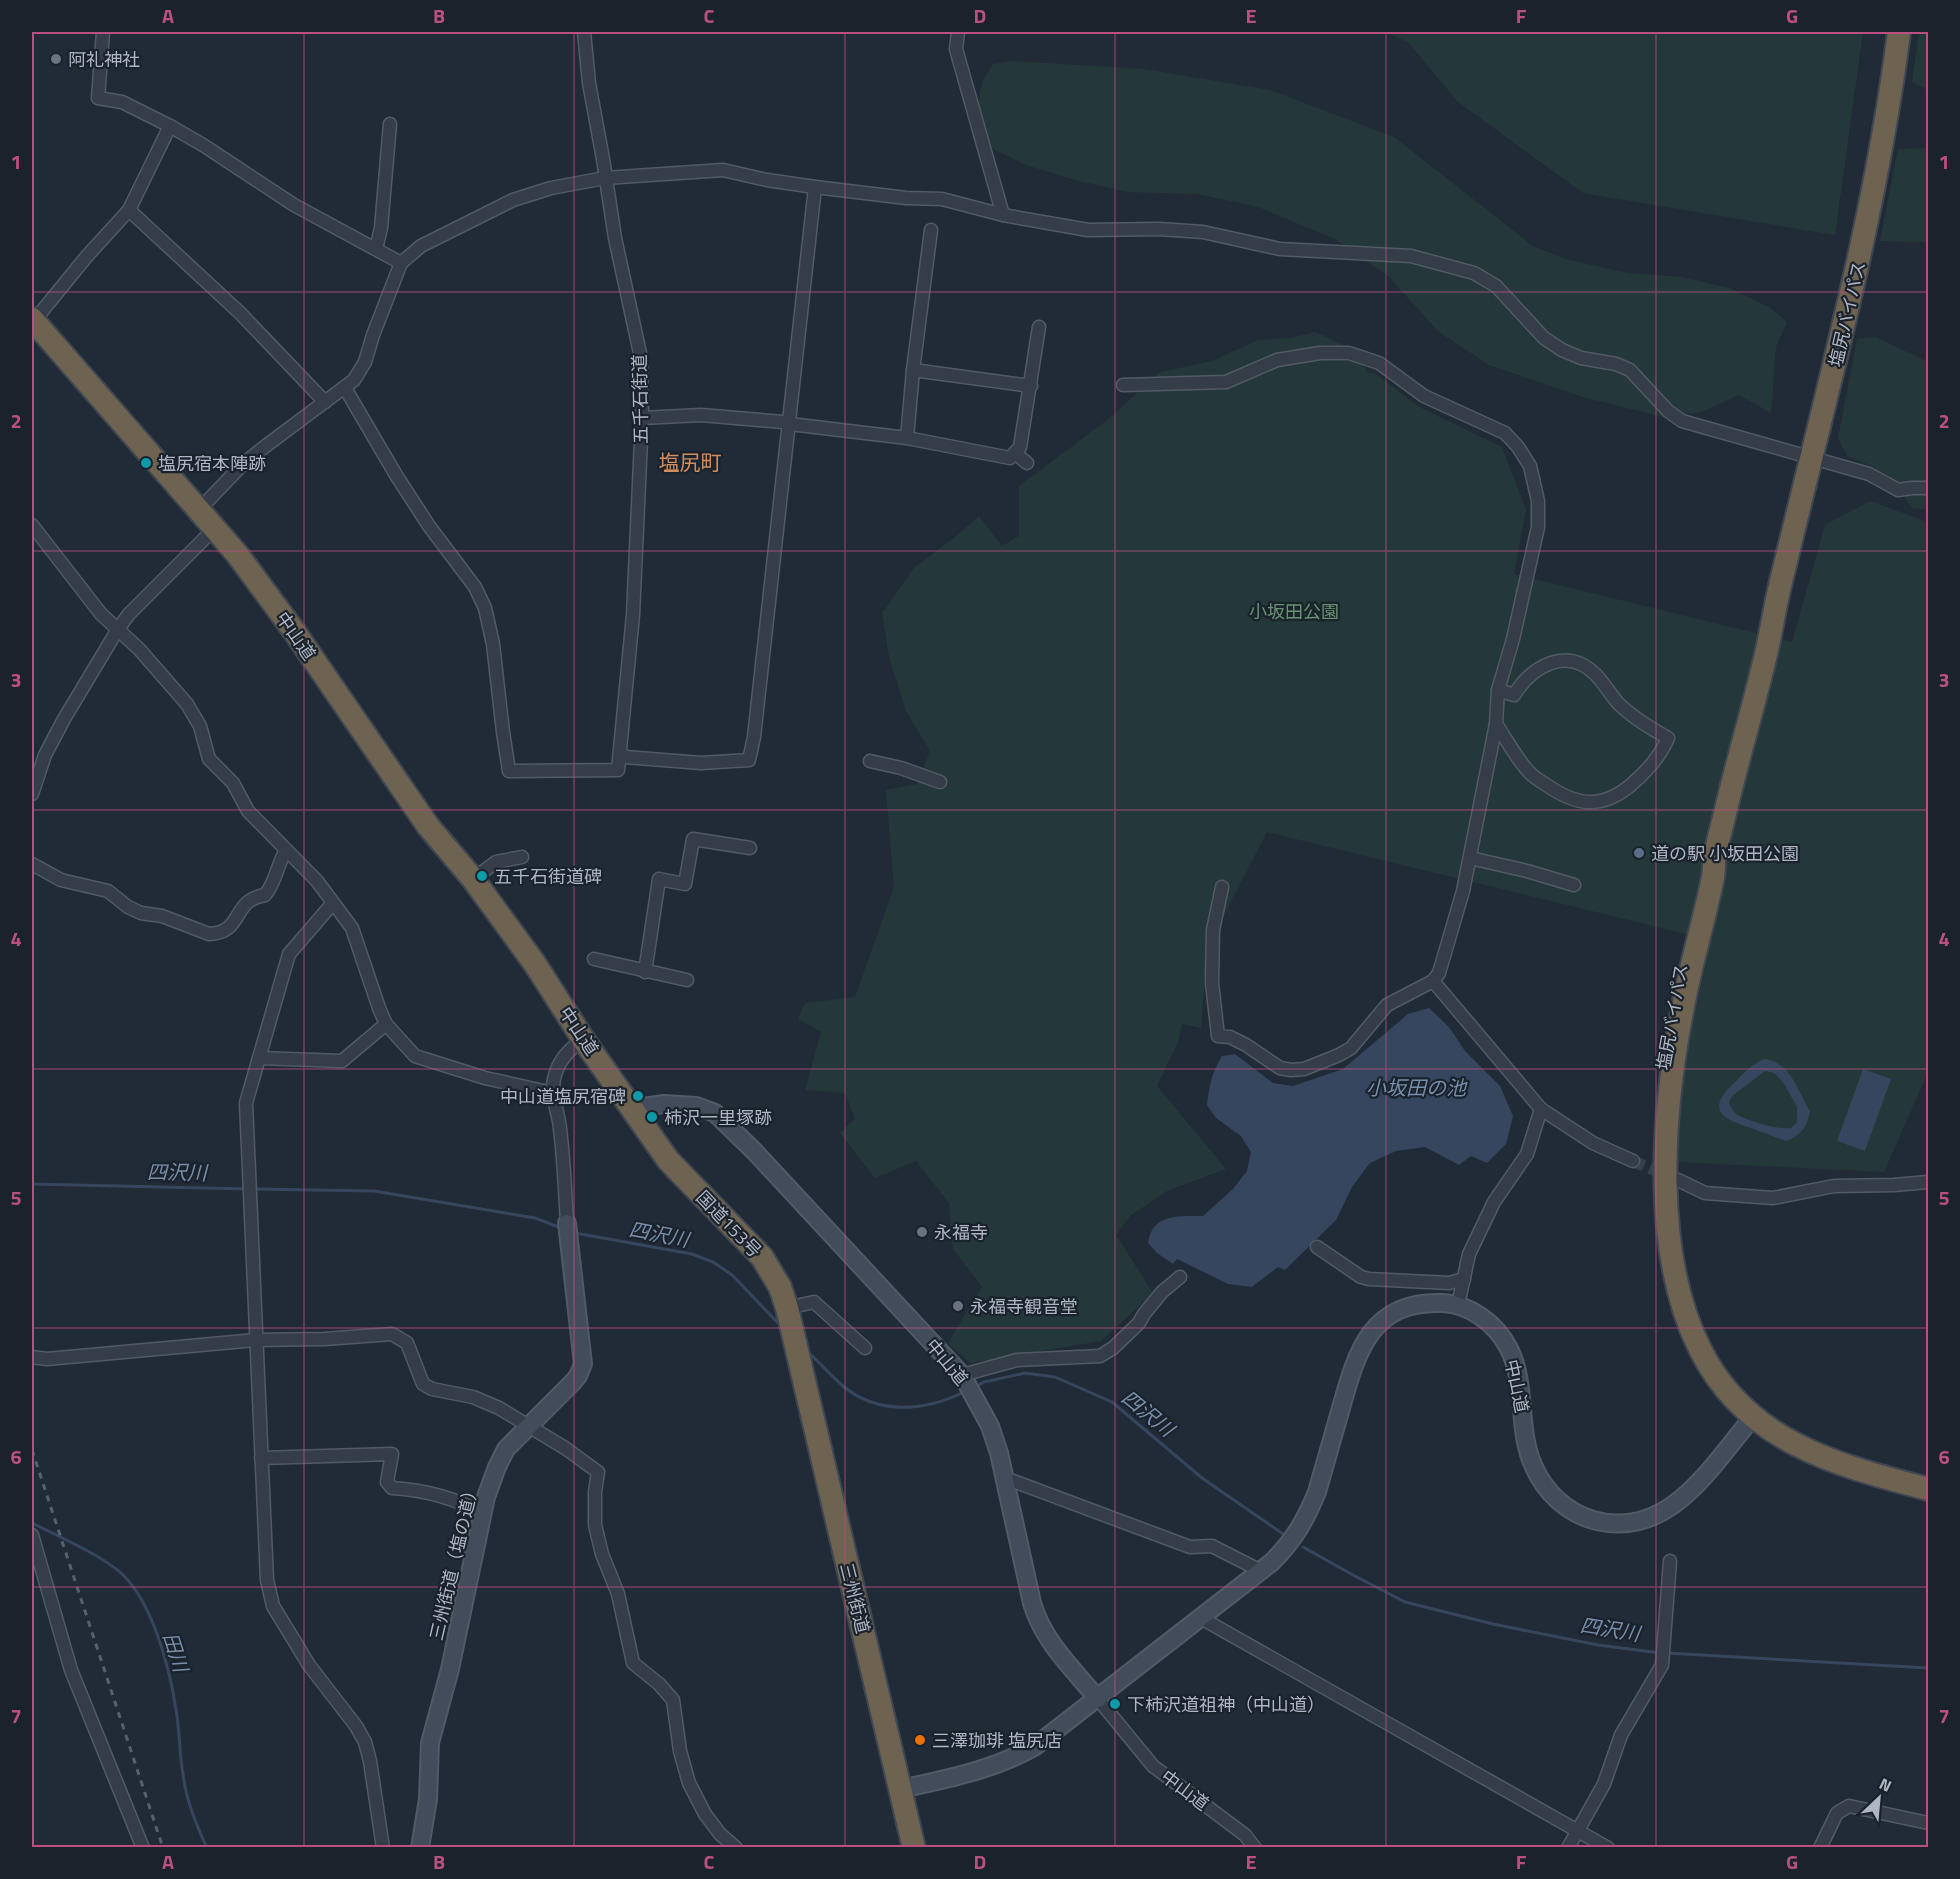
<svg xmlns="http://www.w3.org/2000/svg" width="1960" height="1879" font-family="'Titillium Web','Noto Sans JP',sans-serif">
  <rect width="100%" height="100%" fill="#212b37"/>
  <g fill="#243839">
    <path d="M 1385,32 L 1863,32 L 1835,235 L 1583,193 L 1458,102 L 1408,42 Z"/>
    <path d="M 1919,32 L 1928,32 L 1928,90 L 1912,82 Z"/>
    <path d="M 1012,61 L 1144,69 L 1270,90 L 1394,137 L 1533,246 L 1565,259 L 1628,273 L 1682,277 L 1729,288 L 1769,307 L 1787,322 L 1776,347 L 1771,413 L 1739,395 L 1702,412 L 1663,417 L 1583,397 L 1489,365 L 1439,332 L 1389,277 L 1335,239 L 1258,207 L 1198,194 L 1128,192 L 1075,180 L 1026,165 L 985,145 L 978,105 L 982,82 L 993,64 Z"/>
    <path d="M 1928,148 L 1928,242 L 1880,241 L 1898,149 Z"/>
    <path d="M 1315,332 C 1335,341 1359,349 1367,372 L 1376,374 L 1419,407 L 1502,447 L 1526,510 L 1514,574 L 1792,642 L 1825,525 L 1870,501 L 1928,522 L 1928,1072 L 1884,1172 L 1678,1162 L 1680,1105 L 1690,1036 L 1711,940 L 1267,832 L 1207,948 L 1201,1028 L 1182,1024 L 1178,1042 L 1157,1086 L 1226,1169 L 1167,1191 L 1130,1216 L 1116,1235 L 1153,1293 L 1101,1341 L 970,1363 L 948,1343 L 982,1287 L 953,1249 L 949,1203 L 916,1161 L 875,1178 L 840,1133 L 855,1119 L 845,1093 L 805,1090 L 821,1032 L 798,1019 L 805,1003 L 855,997 L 894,887 L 886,790 L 917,784 L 930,751 L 906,711 L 889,657 L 882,613 L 914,568 L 955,537 L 979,516 L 1002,546 L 1019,536 L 1019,486 L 1111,417 L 1160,372 L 1212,361 L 1258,340 L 1290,338 Z"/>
    <path d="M 1876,337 L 1928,362 L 1928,510 L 1912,508 L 1893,480 L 1872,466 L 1847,456 L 1838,438 L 1857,339 Z"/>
  </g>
  <g fill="#35465e" fill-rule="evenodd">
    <path d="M 1429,1008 L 1449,1027 L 1465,1051 L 1500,1086 L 1513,1116 L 1506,1144 L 1487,1163 L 1471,1156 L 1459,1165 L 1425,1147 L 1396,1151 L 1370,1163 L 1352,1187 L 1336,1220 L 1285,1270 L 1278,1267 L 1252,1287 L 1228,1284 L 1177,1259 L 1173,1264 L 1157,1253 L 1148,1243 C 1152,1213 1179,1216 1203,1216 L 1233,1189 L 1247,1171 L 1251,1152 L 1241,1136 L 1216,1118 L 1207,1105 C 1209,1087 1212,1072 1222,1056 L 1235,1054 L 1273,1083 L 1293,1086 L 1343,1069 L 1408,1014 Z"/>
    <path d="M 1764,1059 C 1791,1062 1797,1090 1810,1111 C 1806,1129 1803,1133 1787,1141 C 1775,1137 1763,1133 1751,1128 C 1726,1120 1705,1112 1731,1086 C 1741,1076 1750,1065 1764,1059 ZM 1765,1071 L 1774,1073 L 1783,1082 L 1797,1107 L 1797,1122 L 1791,1128 C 1778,1130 1747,1121 1736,1114 C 1732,1110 1731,1107 1729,1102 L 1732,1096 Z"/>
    <path d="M 1863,1069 L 1891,1079 L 1865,1151 L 1837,1141 Z"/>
  </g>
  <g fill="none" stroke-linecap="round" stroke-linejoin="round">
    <g stroke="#35465e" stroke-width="3">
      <path d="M 32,1184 L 247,1189"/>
      <path d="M 253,1189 L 374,1191 L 535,1218 L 561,1228"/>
      <path d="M 575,1233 L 692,1254 L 713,1262 L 732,1275 L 780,1325"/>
      <path d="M 806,1350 C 819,1362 830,1375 843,1386 C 879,1416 927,1411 966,1391"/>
      <path d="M 975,1387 L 984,1382 L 1025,1373 L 1055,1377 L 1112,1402 L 1202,1478 L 1283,1534"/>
      <path d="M 32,1523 C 56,1535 105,1557 123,1575 C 153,1604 170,1669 176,1710 C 180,1731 179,1753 183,1774 C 186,1800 196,1824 207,1848"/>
      <path d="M 1303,1547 L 1353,1575 L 1405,1602 L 1493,1624 L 1598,1645 L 1660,1653"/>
      <path d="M 1667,1653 L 1928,1668"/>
    </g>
    <path stroke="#36404c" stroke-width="12" stroke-dasharray="12 6" stroke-linecap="butt" d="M 1633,1161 L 1668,1176"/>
    <g stroke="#525a65" stroke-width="15">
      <g id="street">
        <path d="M 103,32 L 98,98 L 122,102 L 170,126 L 203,145 L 294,205 L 401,263"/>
        <path d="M 958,32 L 956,49 L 1003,215"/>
        <path d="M 129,210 L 240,313 L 325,402"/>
        <path d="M 376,249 L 381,228 L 390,124"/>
        <path d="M 34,321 L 87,256 L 129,210 L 170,126"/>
        <path d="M 913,370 L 1031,386"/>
        <path d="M 1123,385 L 1226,382 L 1277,360 L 1320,353 L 1349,353 L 1379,363 L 1424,396 L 1505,433 L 1518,447 L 1530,466 L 1538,501 L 1538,527 L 1513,639 L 1498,690 L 1496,724 L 1463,891 L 1439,973 L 1433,981 L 1387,1005 L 1351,1048 L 1339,1055 L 1304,1069 L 1291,1070 L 1280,1068 L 1246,1045 L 1230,1037 L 1218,1036 L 1212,983 L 1213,930 L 1222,887"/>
        <path d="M 345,388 L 396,475 L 429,526 L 475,587 L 485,608 L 493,644 L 503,732 L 509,771 L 618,770 L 633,615 L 642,418 L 641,358 L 615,238 L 603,159 L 589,83 L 584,32"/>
        <path d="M 642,418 L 701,415 L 783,422 L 790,424 L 907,438 L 1010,458 L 1020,447 L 1039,327"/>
        <path d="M 907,438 L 913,370 L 931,230"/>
        <path d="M 1015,453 L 1027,463"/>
        <path d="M 199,510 L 242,465 L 263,448 L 354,380 L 365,362 L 373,335 L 401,263 L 421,246 L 513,200 L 551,188 L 605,178 L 723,170 L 767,180 L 815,187 L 906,198 L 942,199 L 1003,215 L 1088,230 L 1159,229 L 1203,232 L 1280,249 L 1411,256 L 1474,273 L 1496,286 L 1544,338 L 1562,350 L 1581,358 L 1616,364 L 1630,370 L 1668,411 L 1682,421 L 1869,474 L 1898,490 L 1912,488 L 1928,488"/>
        <path d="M 32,525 L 101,614 L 139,649 L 187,704 L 200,726 L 209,759 L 233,783 L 248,811 L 317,881 L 352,928 L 379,1008 L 386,1024 L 415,1056 L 485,1078 L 553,1093"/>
        <path d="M 1496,724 C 1507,740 1517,760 1530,773 C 1534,777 1540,781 1545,784 C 1576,806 1602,810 1632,784 C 1647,771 1660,757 1668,738 C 1650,728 1633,718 1618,703 C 1610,694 1604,683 1595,674 C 1567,646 1532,666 1514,695 L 1498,690"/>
        <path d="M 620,752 L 625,757 L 701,763 L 749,760 L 754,737 L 815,187"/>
        <path d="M 870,761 L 901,768 L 940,782"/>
        <path d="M 32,794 L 45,755 L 64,719 L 118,629 L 129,614 L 215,528"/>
        <path d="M 1470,858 L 1527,871 L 1574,885"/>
        <path d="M 32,864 L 61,880 L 108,891 L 128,907 L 141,913 L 162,916 L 209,934 C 244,933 231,900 265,895 C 276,882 277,865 286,850"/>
        <path d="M 473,879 L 496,862 L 522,857"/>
        <path d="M 333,903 L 289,954 L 246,1103 L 267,1580 L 273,1606 L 309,1665 L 356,1726 L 365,1742 L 370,1761 L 383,1848"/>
        <path d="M 594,959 L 687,980"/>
        <path d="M 645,972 L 659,879 L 685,884 L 693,839 L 750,848"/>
        <path d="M 1433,981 L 1541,1109 L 1593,1143 L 1633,1161"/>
        <path d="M 259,1058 L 342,1061 L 386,1024"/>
        <path d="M 1678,1180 L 1705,1193 L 1773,1198 L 1834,1186 L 1894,1185 L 1928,1182"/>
        <path d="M 567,1223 C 565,1192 564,1160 560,1129 C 559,1113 550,1096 554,1079 C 558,1060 569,1050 583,1039"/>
        <path d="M 1317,1247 L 1361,1277 L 1369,1279 L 1449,1283 L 1464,1279"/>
        <path d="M 1458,1305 L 1469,1254 L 1494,1202 L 1527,1154 L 1541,1109"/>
        <path d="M 787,1308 L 814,1302 L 865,1348"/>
        <path d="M 32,1357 L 47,1359 L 256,1340 L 324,1339 L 392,1334 L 407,1343 L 423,1384 L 432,1389 L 473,1397 L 499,1408 L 565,1448 L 598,1472 L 595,1492 L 595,1525 L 602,1554 L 618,1594 L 633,1663 L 659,1684 L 673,1700 L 680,1751 L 689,1783 L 705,1814 L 720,1834 L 736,1848"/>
        <path d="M 962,1375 L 1017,1360 L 1100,1356 L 1113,1348 L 1139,1323 L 1144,1314 L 1162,1292 L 1180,1277"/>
        <path d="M 261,1458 L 392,1454 L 387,1482 L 392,1488 C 423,1490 456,1498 483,1514"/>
        <path d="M 1005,1478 L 1190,1547 L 1212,1546 L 1261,1571"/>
        <path d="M 32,1535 L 71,1670 L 143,1848"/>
        <path d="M 1201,1618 L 1608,1848"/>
        <path d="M 1098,1699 L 1153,1766 L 1245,1835 L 1255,1848"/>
        <path d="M 1568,1848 L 1604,1784 L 1621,1735 L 1662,1665 L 1670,1561"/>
        <path d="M 1820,1848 L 1837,1813 L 1849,1806 L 1928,1823"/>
      </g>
    </g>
    <g stroke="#525a65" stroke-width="20">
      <g id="secondary">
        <path d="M 635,1112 L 643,1107 L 664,1104 L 696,1106 L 715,1113 L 755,1152 L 962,1375 L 990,1426 L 999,1453 L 1032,1603 C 1043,1641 1073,1669 1098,1699"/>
        <path d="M 901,1789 C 947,1779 993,1770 1034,1747 L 1272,1562 C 1294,1540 1305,1521 1317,1492 C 1325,1464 1333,1436 1341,1408 C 1357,1351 1371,1300 1443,1303 C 1470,1304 1496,1324 1508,1347 C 1528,1384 1516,1429 1534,1467 C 1545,1492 1566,1512 1593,1520 C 1669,1541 1711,1466 1753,1417"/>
        <path d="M 420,1848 L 428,1799 L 430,1743 L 450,1669 L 486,1497 L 497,1467 L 506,1449 L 572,1383 L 578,1376 L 583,1364 L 567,1223"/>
      </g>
    </g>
    <g stroke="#3f4752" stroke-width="26">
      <g id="highway">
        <path d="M 1899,32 C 1875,221 1823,405 1779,590 C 1774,612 1771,633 1766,654 C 1754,705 1739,755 1727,805 C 1723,823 1717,842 1714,861 C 1714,866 1714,871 1713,877 C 1704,922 1690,966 1682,1012 C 1662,1114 1652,1254 1700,1349 C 1746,1442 1836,1465 1928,1489"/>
        <path d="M 32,319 L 237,554 L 294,631 L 428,826 L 473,879 L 535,964 L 583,1039 L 668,1160 L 762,1257 L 780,1287 L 787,1308 L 914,1848"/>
      </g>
    </g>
    <use href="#street" stroke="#343d48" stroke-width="12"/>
    <use href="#secondary" stroke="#424c5b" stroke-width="16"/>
    <use href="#highway" stroke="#6e6251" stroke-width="22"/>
    <path stroke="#56616f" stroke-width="3" stroke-dasharray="6 6" stroke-linecap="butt" d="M 32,1450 L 163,1848"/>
  </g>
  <path fill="none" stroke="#bb5080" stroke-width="1.5" stroke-opacity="0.55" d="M 304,32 L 304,1848M 574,32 L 574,1848M 845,32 L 845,1848M 1115,32 L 1115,1848M 1386,32 L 1386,1848M 1656,32 L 1656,1848M 32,292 L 1928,292M 32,551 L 1928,551M 32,810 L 1928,810M 32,1069 L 1928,1069M 32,1328 L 1928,1328M 32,1587 L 1928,1587"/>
  <g fill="#6b7280" stroke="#1a222c" stroke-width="2">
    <circle cx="56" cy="59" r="6"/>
    <circle cx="922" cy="1232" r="6"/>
    <circle cx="958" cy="1306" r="6"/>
  </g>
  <g fill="#0f9aa8" stroke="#1a222c" stroke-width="2">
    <circle cx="146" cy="463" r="6"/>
    <circle cx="482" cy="876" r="6"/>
    <circle cx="638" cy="1096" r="6"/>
    <circle cx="652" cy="1117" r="6"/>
    <circle cx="1115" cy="1704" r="6"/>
  </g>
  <circle fill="#5c6f8a" stroke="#1a222c" stroke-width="2" cx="1639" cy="853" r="6"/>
  <circle fill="#e8710a" stroke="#1a222c" stroke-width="2" cx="920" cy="1740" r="6"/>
  <g text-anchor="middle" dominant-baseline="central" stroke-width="4.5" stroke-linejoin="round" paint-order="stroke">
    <g font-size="18" fill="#afb7c4" stroke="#1a222c" text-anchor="start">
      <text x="68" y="59">阿礼神社</text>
      <text x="158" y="463">塩尻宿本陣跡</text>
      <text x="1651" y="853">道の駅 小坂田公園</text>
      <text x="494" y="876">五千石街道碑</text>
      <text x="626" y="1096" text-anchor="end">中山道塩尻宿碑</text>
      <text x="664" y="1117">柿沢一里塚跡</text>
      <text x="934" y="1232">永福寺</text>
      <text x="970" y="1306">永福寺観音堂</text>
      <text x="1127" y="1704">下柿沢道祖神（中山道）</text>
      <text x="932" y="1740">三澤珈琲 塩尻店</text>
    </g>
    <g font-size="18" fill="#afb7c4" stroke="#1a222c">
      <text transform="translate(1847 314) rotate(-77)">塩尻バイパス</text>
      <text transform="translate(640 399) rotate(-91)">五千石街道</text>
      <text transform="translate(296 636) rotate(55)">中山道</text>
      <text transform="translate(1672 1017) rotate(-80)">塩尻バイパス</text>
      <text transform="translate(579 1031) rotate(56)">中山道</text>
      <text transform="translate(729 1224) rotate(46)">国道153号</text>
      <text transform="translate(947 1362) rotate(50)">中山道</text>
      <text transform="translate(1517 1386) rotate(78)">中山道</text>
      <text transform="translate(454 1561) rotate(-77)">三州街道（塩の道）</text>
      <text transform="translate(855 1598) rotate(76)">三州街道</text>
      <text transform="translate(1185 1790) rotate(37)">中山道</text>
    </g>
    <g font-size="18" fill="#679470" stroke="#1a222c">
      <text x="1294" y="611">小坂田公園</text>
    </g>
    <g font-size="20" font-style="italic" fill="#778eac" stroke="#1a222c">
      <text x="1416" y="1087">小坂田の池</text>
      <text transform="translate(177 1172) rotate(1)">四沢川</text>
      <text transform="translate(659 1234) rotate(11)">四沢川</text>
      <text transform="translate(1148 1413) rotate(39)">四沢川</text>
      <text transform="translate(1610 1629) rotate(9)">四沢川</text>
      <text transform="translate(176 1652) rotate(72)">田川</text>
    </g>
    <g font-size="21" fill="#d18d5d" stroke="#1a222c">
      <text x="690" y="462">塩尻町</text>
    </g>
  </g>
  <rect width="1960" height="1879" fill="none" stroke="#1a222c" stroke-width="66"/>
  <g transform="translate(1879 1798) rotate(26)" stroke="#1a222c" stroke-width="4.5" paint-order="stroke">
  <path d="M0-4.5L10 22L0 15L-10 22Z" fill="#afb7c4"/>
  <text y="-9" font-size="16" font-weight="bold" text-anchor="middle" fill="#afb7c4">N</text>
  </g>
  <rect x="33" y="33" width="1894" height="1813" fill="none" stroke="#bb5080" stroke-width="2"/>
  <g font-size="20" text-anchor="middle" font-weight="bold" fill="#bb5080">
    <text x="168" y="23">A</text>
    <text x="439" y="23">B</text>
    <text x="709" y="23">C</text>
    <text x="980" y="23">D</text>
    <text x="1251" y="23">E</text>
    <text x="1521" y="23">F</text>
    <text x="1792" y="23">G</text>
    <text x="16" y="169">1</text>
    <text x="1944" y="169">1</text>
    <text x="16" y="428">2</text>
    <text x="1944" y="428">2</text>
    <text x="16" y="687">3</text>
    <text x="1944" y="687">3</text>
    <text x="16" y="946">4</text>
    <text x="1944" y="946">4</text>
    <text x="16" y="1205">5</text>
    <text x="1944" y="1205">5</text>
    <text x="16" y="1464">6</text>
    <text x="1944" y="1464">6</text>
    <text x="16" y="1723">7</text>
    <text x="1944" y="1723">7</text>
    <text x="168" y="1869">A</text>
    <text x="439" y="1869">B</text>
    <text x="709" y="1869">C</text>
    <text x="980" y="1869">D</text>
    <text x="1251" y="1869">E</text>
    <text x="1521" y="1869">F</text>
    <text x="1792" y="1869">G</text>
  </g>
</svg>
